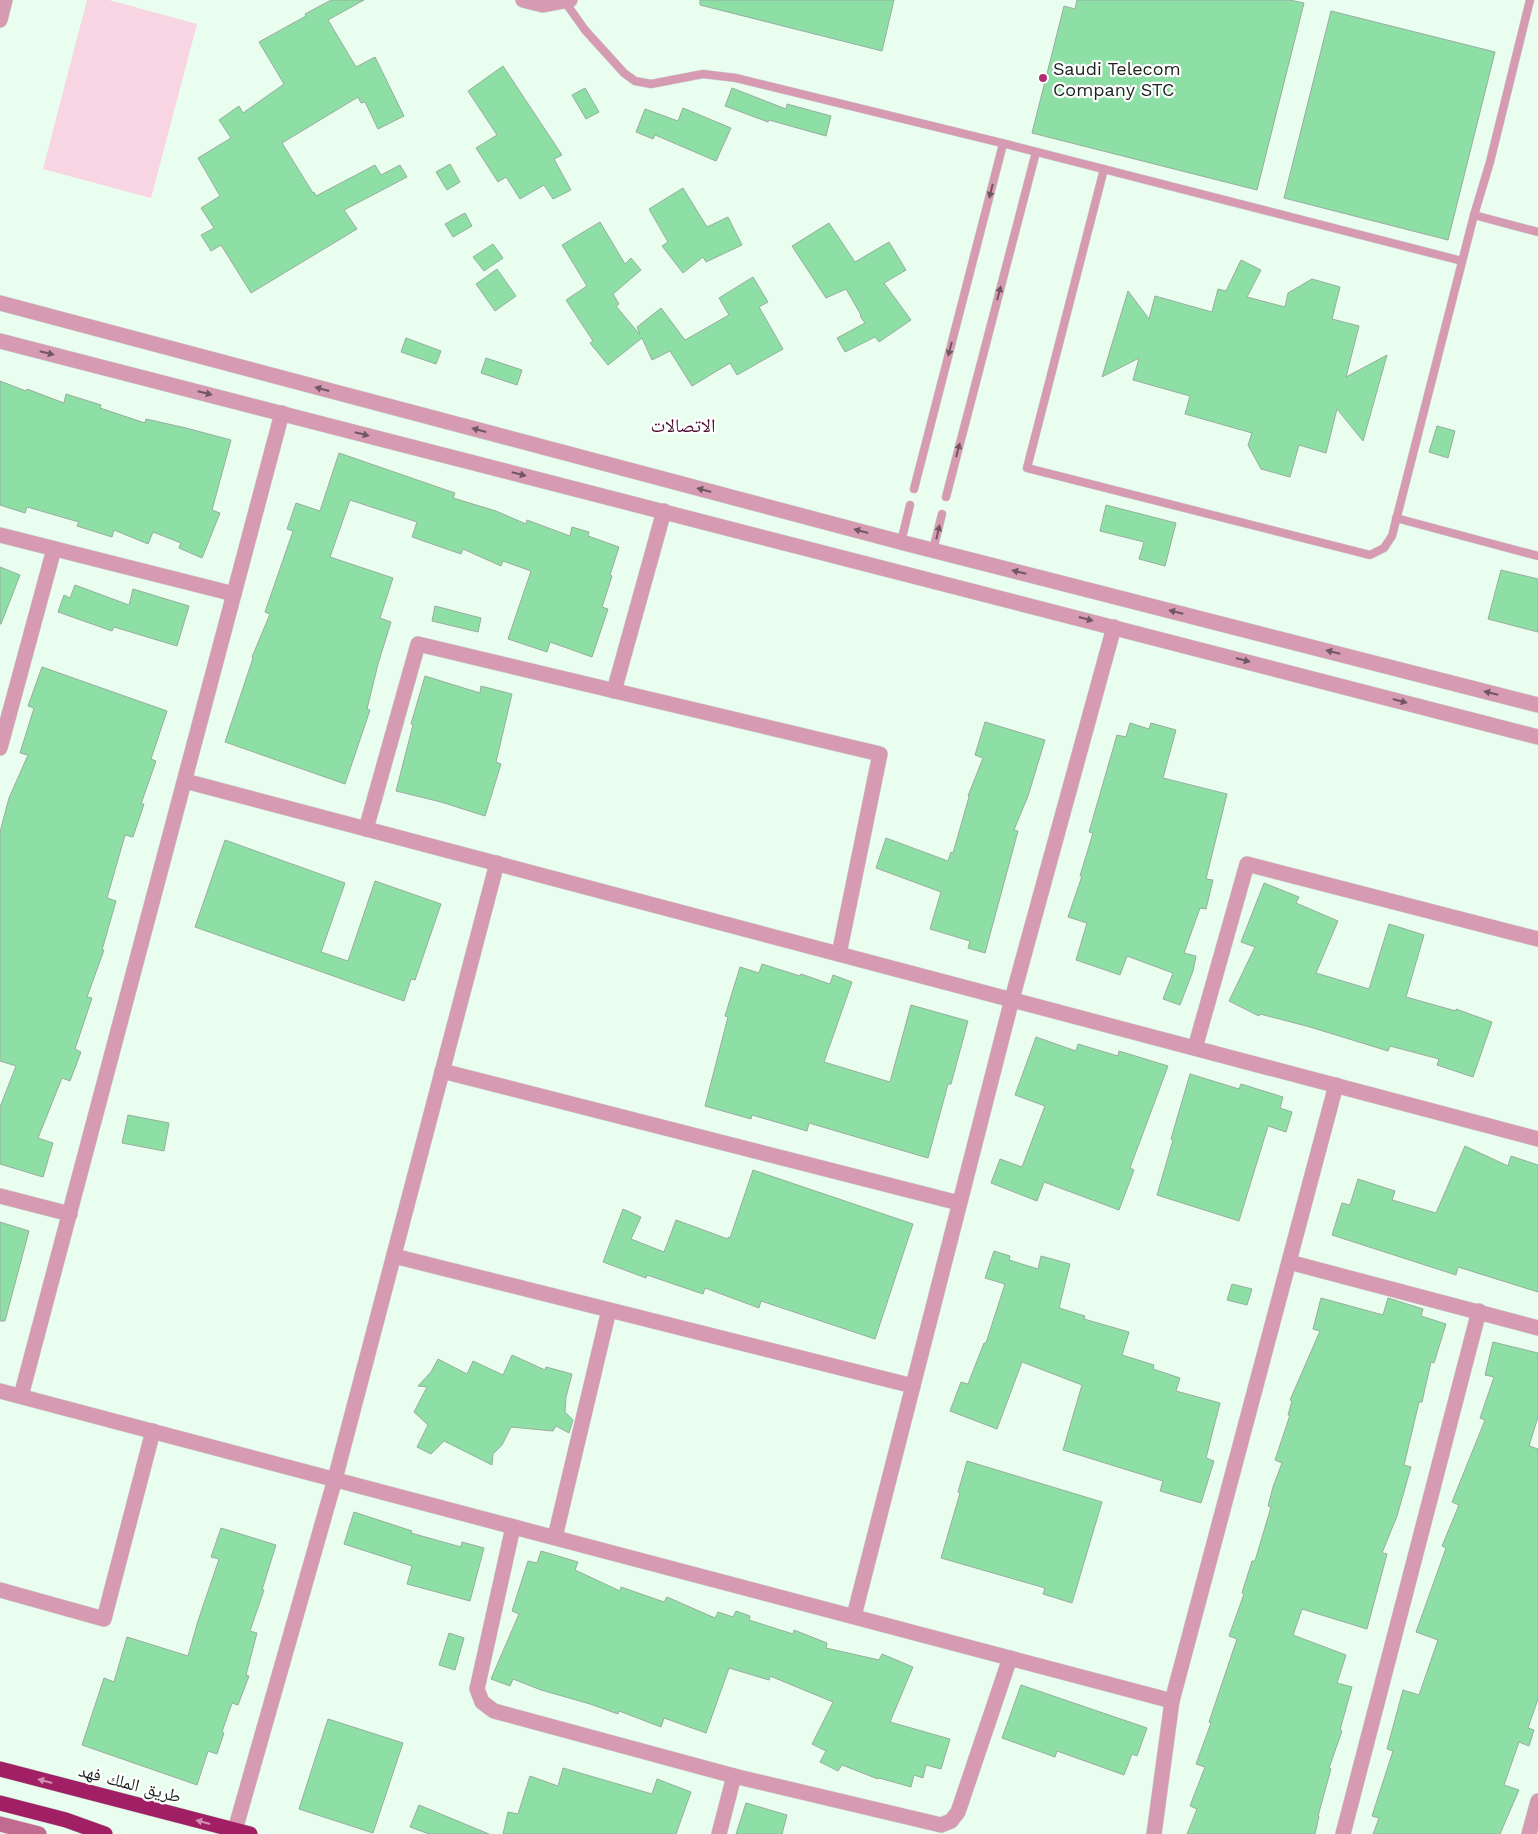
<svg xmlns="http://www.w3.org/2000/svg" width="1538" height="1834" font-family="'Work Sans','Noto Naskh Arabic',sans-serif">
  <rect width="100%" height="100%" fill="#e9feee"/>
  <path fill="#f7d5e2" d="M 87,0 L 109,0 L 197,24 L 151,198 L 43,169 Z"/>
  <g fill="#8ddfa6" stroke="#99ad9e">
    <path d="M 331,0 L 364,0 L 328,20 L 356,67 L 375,57 L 404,116 L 378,129 L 365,102 L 361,103 L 358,97 L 282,143 L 313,193 L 314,192 L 316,196 L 375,165 L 381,175 L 400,165 L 407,177 L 344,210 L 357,229 L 251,293 L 221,245 L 211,251 L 201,235 L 214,228 L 201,208 L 220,196 L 198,158 L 231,138 L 219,120 L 239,106 L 243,113 L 284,84 L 259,42 L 306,16 L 305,14 Z"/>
    <path d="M 700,0 L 894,0 L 882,51 L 700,5 Z"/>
    <path d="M 1077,0 L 1290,0 L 1304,3 L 1257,190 L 1032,133 L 1064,6 L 1075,9 Z"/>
    <path d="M 1331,11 L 1495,52 L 1448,240 L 1284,198 Z"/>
    <path d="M 503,66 L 562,155 L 554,159 L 571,190 L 553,199 L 544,185 L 520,199 L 506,177 L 498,182 L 476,148 L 497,135 L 468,91 Z"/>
    <path d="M 585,88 L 599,112 L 586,119 L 572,95 Z"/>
    <path d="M 732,88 L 786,109 L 787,104 L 831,116 L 826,136 L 769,120 L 768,122 L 725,106 Z"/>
    <path d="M 683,108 L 731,128 L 716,161 L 655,135 L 653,139 L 636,132 L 645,109 L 678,121 Z"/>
    <path d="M 450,164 L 460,182 L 447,190 L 436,172 Z"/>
    <path d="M 683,188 L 707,227 L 728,217 L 742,245 L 706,262 L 703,257 L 683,273 L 662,246 L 668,242 L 649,209 Z"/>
    <path d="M 465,213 L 472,226 L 453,237 L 445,224 Z"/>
    <path d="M 600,222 L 625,264 L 631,258 L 641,270 L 613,294 L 619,304 L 616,306 L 640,335 L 637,327 L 661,308 L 685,340 L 729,315 L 719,298 L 753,277 L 768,302 L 759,307 L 783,349 L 737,375 L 730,363 L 692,386 L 670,351 L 652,360 L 642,338 L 608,365 L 590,343 L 593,341 L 566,300 L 587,286 L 562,245 Z"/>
    <path d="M 829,223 L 855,262 L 889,242 L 906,270 L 884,283 L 911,320 L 879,342 L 875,337 L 845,352 L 837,338 L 865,323 L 860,316 L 861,315 L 846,289 L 826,298 L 792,246 Z"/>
    <path d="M 493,244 L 503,258 L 484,271 L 473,257 Z"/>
    <path d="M 1241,260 L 1261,270 L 1247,297 L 1285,307 L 1288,293 L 1312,279 L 1340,287 L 1332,319 L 1359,326 L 1346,377 L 1387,355 L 1363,441 L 1337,409 L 1326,453 L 1299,445 L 1290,477 L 1261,469 L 1248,445 L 1252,433 L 1185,414 L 1190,396 L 1133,380 L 1139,358 L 1102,377 L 1128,291 L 1149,319 L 1155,296 L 1212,312 L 1218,289 L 1226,291 Z"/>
    <path d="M 497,269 L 516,296 L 495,311 L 476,284 Z"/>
    <path d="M 406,338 L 441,351 L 436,364 L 401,352 Z"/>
    <path d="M 486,358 L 522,370 L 517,385 L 481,373 Z"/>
    <path d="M 0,381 L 26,391 L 27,389 L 64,403 L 66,394 L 101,405 L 100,408 L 145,423 L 146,419 L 186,428 L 231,440 L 212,510 L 220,513 L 202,558 L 179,548 L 181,543 L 153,532 L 148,544 L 114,530 L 112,537 L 77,526 L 79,522 L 27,507 L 25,513 L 0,505 Z"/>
    <path d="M 1437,426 L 1455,431 L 1448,458 L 1429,452 Z"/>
    <path d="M 339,453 L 455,493 L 453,498 L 496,511 L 526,524 L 527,520 L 570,536 L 572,527 L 589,532 L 588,536 L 619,547 L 610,575 L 612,576 L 602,607 L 608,609 L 592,657 L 550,642 L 547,652 L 508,639 L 531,571 L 503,561 L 501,566 L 463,549 L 461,554 L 412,537 L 417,522 L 350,500 L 330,557 L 393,578 L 380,618 L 391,622 L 378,664 L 367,709 L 370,710 L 345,784 L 225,742 L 253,658 L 252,657 L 270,614 L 265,612 L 293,531 L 287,529 L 296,503 L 320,511 Z"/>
    <path d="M 1106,505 L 1176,523 L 1165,566 L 1139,559 L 1144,542 L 1100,531 Z"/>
    <path d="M 0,567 L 20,575 L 1,624 L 0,624 Z"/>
    <path d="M 1501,570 L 1538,579 L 1538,632 L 1488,619 Z"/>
    <path d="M 75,585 L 129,605 L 133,589 L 189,606 L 177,646 L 114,627 L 112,631 L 58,612 L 64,595 L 70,598 Z"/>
    <path d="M 435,606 L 481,618 L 478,632 L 432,621 Z"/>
    <path d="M 42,667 L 167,711 L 151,759 L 156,761 L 141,804 L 144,804 L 133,837 L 125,835 L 107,898 L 116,901 L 102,950 L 104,950 L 87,997 L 92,998 L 75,1049 L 81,1052 L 70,1081 L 62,1078 L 38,1138 L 53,1143 L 43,1177 L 0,1164 L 0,1107 L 16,1066 L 0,1061 L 0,832 L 9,798 L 28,755 L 20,753 L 34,708 L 28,706 Z"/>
    <path d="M 425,676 L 480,693 L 481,686 L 512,694 L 496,762 L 501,764 L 485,816 L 441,802 L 396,791 L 413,725 L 411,724 Z"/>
    <path d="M 985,722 L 1045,740 L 1028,796 L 1014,830 L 1018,831 L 985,953 L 968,948 L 970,941 L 930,929 L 941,892 L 876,868 L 886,838 L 948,861 L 951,852 L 953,853 L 969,797 L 968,796 L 983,758 L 975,755 Z"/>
    <path d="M 1130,723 L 1149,729 L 1151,723 L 1176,730 L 1163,778 L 1227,794 L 1206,879 L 1213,880 L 1206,909 L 1200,908 L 1184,953 L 1196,956 L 1193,971 L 1180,1005 L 1163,999 L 1173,973 L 1127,956 L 1120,975 L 1076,960 L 1087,923 L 1068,917 L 1082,876 L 1080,876 L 1093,833 L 1089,832 L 1117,735 L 1126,737 Z"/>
    <path d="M 225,840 L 345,883 L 321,952 L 348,961 L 375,881 L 441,904 L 415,980 L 411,979 L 404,1001 L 195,927 Z"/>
    <path d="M 1264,883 L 1299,897 L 1296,903 L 1338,921 L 1316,973 L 1369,989 L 1389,924 L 1424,935 L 1406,997 L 1456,1011 L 1456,1009 L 1492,1022 L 1473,1077 L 1437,1065 L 1439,1059 L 1390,1046 L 1388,1051 L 1310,1027 L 1260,1014 L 1259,1016 L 1229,1001 L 1255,947 L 1241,942 Z"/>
    <path d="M 762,964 L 800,976 L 801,974 L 830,984 L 833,975 L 852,982 L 824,1062 L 890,1082 L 911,1005 L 968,1021 L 951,1084 L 948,1084 L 928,1158 L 809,1123 L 807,1131 L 752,1115 L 751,1119 L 705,1106 L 728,1017 L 725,1016 L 740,967 L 759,973 Z"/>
    <path d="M 1036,1037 L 1076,1051 L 1078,1044 L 1118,1056 L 1119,1051 L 1168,1066 L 1130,1168 L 1134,1170 L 1119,1210 L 1044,1182 L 1037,1201 L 991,1183 L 1000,1159 L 1022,1167 L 1045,1106 L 1015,1095 Z"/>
    <path d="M 1190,1074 L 1239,1089 L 1241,1084 L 1283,1097 L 1280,1108 L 1292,1112 L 1286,1132 L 1268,1126 L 1239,1221 L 1157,1195 L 1173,1140 L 1171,1139 Z"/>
    <path d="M 128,1115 L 169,1123 L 164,1151 L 122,1143 Z"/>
    <path d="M 1465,1146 L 1508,1166 L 1511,1156 L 1538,1165 L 1538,1292 L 1458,1267 L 1456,1275 L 1332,1235 L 1342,1203 L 1350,1205 L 1358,1179 L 1395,1191 L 1392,1200 L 1436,1213 Z"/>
    <path d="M 753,1170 L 913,1224 L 875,1339 L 761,1301 L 759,1308 L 705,1288 L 703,1294 L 647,1275 L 646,1278 L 603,1262 L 623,1209 L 641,1217 L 631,1239 L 664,1252 L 676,1220 L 728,1239 L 728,1237 L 730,1238 Z"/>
    <path d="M 0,1222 L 29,1231 L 5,1321 L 0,1321 Z"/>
    <path d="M 994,1251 L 1010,1256 L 1009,1260 L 1038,1269 L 1041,1256 L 1070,1264 L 1059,1308 L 1085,1316 L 1084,1319 L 1129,1332 L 1122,1355 L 1154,1365 L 1153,1369 L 1180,1378 L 1176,1391 L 1220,1403 L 1206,1458 L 1214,1461 L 1201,1503 L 1160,1491 L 1163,1481 L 1063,1450 L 1082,1385 L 1022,1362 L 997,1429 L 950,1411 L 961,1382 L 968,1384 L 984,1343 L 986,1343 L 1005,1284 L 985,1278 Z"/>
    <path d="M 1232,1284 L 1252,1289 L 1247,1305 L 1227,1300 Z"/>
    <path d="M 1321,1298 L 1383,1315 L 1388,1298 L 1423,1309 L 1421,1316 L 1446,1324 L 1434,1363 L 1431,1362 L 1422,1402 L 1419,1402 L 1404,1465 L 1411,1467 L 1397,1516 L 1382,1553 L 1387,1554 L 1367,1629 L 1302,1609 L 1293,1635 L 1346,1655 L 1337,1683 L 1352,1687 L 1340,1730 L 1342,1731 L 1329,1768 L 1331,1769 L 1318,1816 L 1319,1816 L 1315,1834 L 1187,1834 L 1197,1809 L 1190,1806 L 1205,1767 L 1196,1764 L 1211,1723 L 1209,1722 L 1237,1639 L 1229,1636 L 1244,1594 L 1242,1593 L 1252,1561 L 1255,1561 L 1271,1507 L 1268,1506 L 1273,1487 L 1282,1463 L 1275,1460 L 1290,1415 L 1288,1415 L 1292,1401 L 1290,1400 L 1320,1331 L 1313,1329 Z"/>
    <path d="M 1493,1342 L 1538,1353 L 1538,1417 L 1529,1446 L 1538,1449 L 1538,1699 L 1528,1728 L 1534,1730 L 1529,1746 L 1519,1742 L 1504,1785 L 1519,1790 L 1500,1834 L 1373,1834 L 1379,1818 L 1372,1816 L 1393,1751 L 1387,1749 L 1403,1690 L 1419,1695 L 1438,1640 L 1416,1632 L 1446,1548 L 1442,1546 L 1459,1505 L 1452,1502 L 1485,1420 L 1480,1418 L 1494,1377 L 1485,1375 Z"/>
    <path d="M 512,1355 L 545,1370 L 546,1367 L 572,1374 L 566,1397 L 565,1412 L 573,1420 L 569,1433 L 556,1426 L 553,1431 L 511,1427 L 502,1445 L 493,1454 L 492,1465 L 444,1441 L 431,1454 L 417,1447 L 428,1425 L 414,1412 L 427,1387 L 418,1386 L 431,1372 L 438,1359 L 467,1374 L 473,1361 L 503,1375 Z"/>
    <path d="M 967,1461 L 1102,1502 L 1072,1603 L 1043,1594 L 1045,1588 L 941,1558 L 960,1493 L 958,1492 Z"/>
    <path d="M 354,1512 L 412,1531 L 411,1533 L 461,1547 L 462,1542 L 484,1548 L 470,1601 L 407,1584 L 412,1566 L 344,1544 Z"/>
    <path d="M 221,1528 L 276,1545 L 262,1590 L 264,1590 L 250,1631 L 257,1633 L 246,1675 L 249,1676 L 238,1705 L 232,1703 L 222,1732 L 224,1733 L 217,1754 L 208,1751 L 197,1785 L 82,1745 L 104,1678 L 114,1682 L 127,1637 L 188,1656 L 198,1621 L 219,1559 L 211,1557 Z"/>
    <path d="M 541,1551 L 578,1562 L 575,1570 L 620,1591 L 621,1587 L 664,1602 L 667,1597 L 715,1618 L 718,1612 L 733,1617 L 736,1611 L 750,1616 L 749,1620 L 793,1634 L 794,1630 L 827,1643 L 826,1648 L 879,1660 L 882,1654 L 913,1667 L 890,1722 L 950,1739 L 941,1769 L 926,1765 L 923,1778 L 914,1775 L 911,1787 L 879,1778 L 878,1779 L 842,1765 L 838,1771 L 820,1762 L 826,1751 L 812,1744 L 833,1702 L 770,1676 L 769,1680 L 729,1668 L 706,1733 L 664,1718 L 661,1727 L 619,1711 L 618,1714 L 590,1704 L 541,1690 L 513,1679 L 510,1686 L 491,1679 L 519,1614 L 512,1611 L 528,1561 L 537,1563 Z"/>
    <path d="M 449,1633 L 464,1638 L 455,1670 L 439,1665 Z"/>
    <path d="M 1021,1685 L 1147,1728 L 1137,1756 L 1132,1754 L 1124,1775 L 1057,1751 L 1055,1757 L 1002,1738 Z"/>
    <path d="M 328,1719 L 403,1743 L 373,1833 L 299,1809 Z"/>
    <path d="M 563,1768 L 652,1794 L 657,1779 L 691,1792 L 676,1834 L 503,1834 L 508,1812 L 518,1814 L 530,1776 L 558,1786 Z"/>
    <path d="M 746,1803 L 787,1815 L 782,1834 L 736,1834 Z"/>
    <path d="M 419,1805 L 489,1834 L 429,1834 L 410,1827 Z"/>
  </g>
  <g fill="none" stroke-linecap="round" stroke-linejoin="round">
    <g stroke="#c8dbcd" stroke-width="9">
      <g id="service">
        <path d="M 565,2 L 585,30 L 624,73 L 635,81 L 651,84 L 703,74 L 736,78 L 1010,145 L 1462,261"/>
        <path d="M 1104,169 L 1027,468 L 1370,555 L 1384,548 L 1392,536 L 1474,215 L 1490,162 L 1530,0"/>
        <path d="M 1474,215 L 1538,232"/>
        <path d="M 914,489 L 1003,144"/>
        <path d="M 946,497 L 1036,152"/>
        <path d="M 1396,518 L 1538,556"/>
        <path d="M 901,542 L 910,505"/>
        <path d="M 933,550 L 942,514"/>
      </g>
    </g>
    <g stroke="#c8dbcd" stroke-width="16">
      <g id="minor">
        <path d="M 523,0 L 543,5 L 570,0"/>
        <path d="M 0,20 L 5,0"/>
        <path d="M 0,535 L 234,594"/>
        <path d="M 614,691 L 664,511"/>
        <path d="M 0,748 L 54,549"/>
        <path d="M 185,781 L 1538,1139"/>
        <path d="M 366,829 L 418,644 L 880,754 L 839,954"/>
        <path d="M 1195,1048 L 1247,864 L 1538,939"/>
        <path d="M 442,1071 L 959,1203"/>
        <path d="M 0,1196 L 70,1214"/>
        <path d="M 394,1256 L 913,1386"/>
        <path d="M 1289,1262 L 1538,1328"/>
        <path d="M 0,1391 L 1172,1701"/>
        <path d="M 21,1396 L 282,413"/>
        <path d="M 513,1527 L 477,1689 L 482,1702 L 494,1711 L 734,1776 L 941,1825 L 951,1821 L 958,1812 L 1010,1658"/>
        <path d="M 555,1537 L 609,1310"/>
        <path d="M 0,1590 L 104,1619 L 153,1431"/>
        <path d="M 854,1616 L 1012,999 L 1114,627"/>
        <path d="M 235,1830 L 335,1479 L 497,863"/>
        <path d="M 719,1834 L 734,1776"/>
        <path d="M 1154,1834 L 1172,1701 L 1336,1085"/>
        <path d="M 1343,1834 L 1479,1311"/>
        <path d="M 1529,1834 L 1538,1801"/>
      </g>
    </g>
    <g stroke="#c8dbcd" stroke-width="16">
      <g id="tertiary">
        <path d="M 0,303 L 908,544 L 1538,705"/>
        <path d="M 0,341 L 1538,737"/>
      </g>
    </g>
    <g stroke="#c8dbcd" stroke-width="16">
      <path id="secondary" d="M 0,1824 L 39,1834"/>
    </g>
    <g stroke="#c8dbcd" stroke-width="16">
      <g id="motorway">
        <path d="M 0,1769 L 250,1834"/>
        <path d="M 0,1803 L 66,1820 L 105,1834"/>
      </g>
    </g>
    <use href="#service" stroke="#d79ab3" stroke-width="8"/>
    <use href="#minor" stroke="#d79ab3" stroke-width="15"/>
    <use href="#tertiary" stroke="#d79ab3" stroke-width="15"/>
    <use href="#secondary" stroke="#c26b91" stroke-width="15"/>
    <use href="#motorway" stroke="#a01f65" stroke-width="15"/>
  </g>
  <defs><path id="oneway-solid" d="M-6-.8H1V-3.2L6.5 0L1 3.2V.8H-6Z" transform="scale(1.25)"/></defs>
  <g fill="#705860">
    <use href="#oneway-solid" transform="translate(991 191) rotate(104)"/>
    <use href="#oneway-solid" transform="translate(999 293) rotate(-75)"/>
    <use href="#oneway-solid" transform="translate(950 349) rotate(104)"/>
    <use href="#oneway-solid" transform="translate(47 353) rotate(14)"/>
    <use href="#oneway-solid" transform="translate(322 389) rotate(-165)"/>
    <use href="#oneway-solid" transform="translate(205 393) rotate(14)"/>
    <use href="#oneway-solid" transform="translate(479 430) rotate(-165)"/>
    <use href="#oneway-solid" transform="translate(362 434) rotate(14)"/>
    <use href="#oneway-solid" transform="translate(958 450) rotate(-75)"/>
    <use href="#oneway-solid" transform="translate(519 474) rotate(14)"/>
    <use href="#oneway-solid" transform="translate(704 490) rotate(-165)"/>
    <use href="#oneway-solid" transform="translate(861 531) rotate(-165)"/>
    <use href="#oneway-solid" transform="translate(938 532) rotate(-77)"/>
    <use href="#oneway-solid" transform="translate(1019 572) rotate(-166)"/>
    <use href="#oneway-solid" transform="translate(1176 612) rotate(-166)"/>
    <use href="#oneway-solid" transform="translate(1086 619) rotate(15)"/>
    <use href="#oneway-solid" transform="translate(1333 652) rotate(-166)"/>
    <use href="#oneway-solid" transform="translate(1243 660) rotate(15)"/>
    <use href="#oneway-solid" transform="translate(1491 693) rotate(-166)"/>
    <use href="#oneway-solid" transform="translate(1400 701) rotate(15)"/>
  </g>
  <g fill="#d08fb2">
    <use href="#oneway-solid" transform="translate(45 1781) rotate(-165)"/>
    <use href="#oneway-solid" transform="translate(203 1822) rotate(-165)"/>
  </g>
  <circle fill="#b22c72" stroke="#fff" stroke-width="2" cx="1043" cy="78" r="5"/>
  <g text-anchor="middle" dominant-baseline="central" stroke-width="4.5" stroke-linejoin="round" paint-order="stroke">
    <g font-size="18" fill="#1b221d" stroke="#fff" text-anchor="start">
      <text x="1053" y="68">Saudi Telecom<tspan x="1053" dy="21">Company STC</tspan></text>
    </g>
    <g font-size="18" fill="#1b221d" stroke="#fff">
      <text transform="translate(130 1783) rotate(15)">طريق الملك فهد</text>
    </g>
    <g font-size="19" fill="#4e0e30" stroke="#fff">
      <text x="683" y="425">الاتصالات</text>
    </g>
  </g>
</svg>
